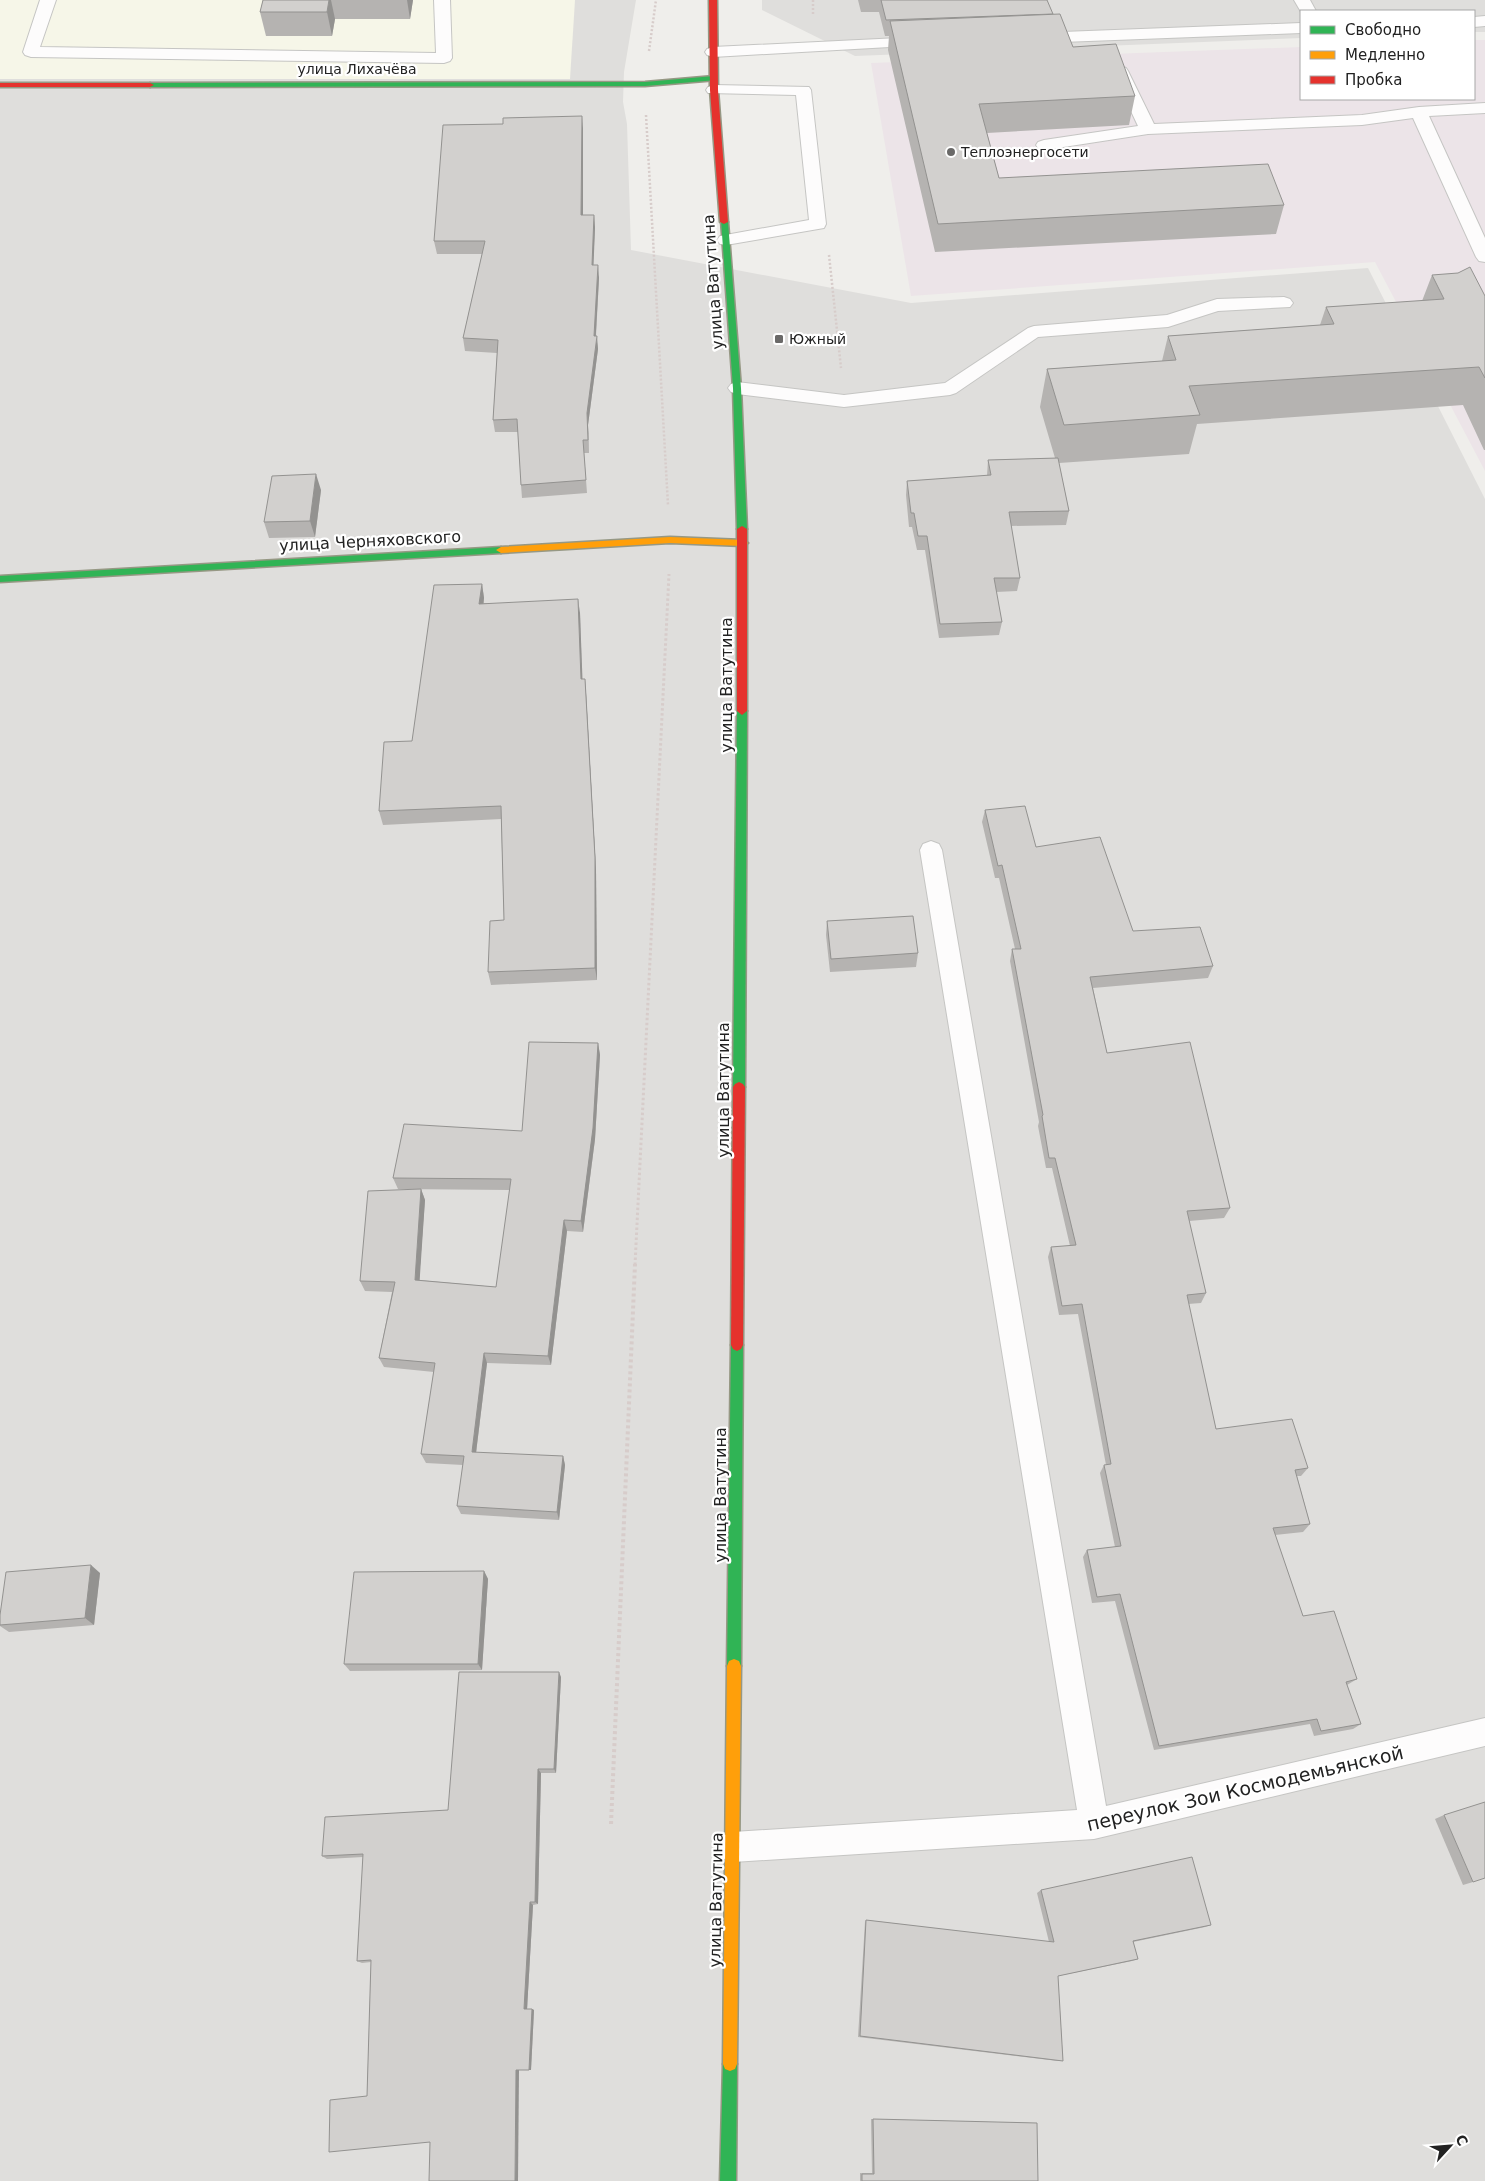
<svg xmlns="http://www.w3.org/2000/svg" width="1485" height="2181" font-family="'DejaVu Sans',sans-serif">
  <rect width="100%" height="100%" fill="#efeeeb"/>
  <g fill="#dfdedc">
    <path d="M 0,0 L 636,0 L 624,72 L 623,102 L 627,124 L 631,250 L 911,303 L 1368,268 L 1485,499 L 1485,2181 L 0,2181 Z"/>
    <path d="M 762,0 L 1485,0 L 1485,32 L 1474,32 L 1474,11 L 1301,11 L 1301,38 L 855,56 L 762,10 Z"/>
  </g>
  <path fill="#ece4e8" d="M 1474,40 L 1485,40 L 1485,471 L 1375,262 L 911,296 L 871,63 L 1301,47 L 1301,99 L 1474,99 Z"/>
  <path fill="#f6f6e8" d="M 0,0 L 575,0 L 570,79 L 0,79 Z"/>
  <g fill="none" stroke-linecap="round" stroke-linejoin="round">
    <g stroke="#c5c5c3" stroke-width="2">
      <g id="lane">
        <path d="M 40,0 L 56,0 L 40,47 L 436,53 L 434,0 L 450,0 L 452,58 L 450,61 L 444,63 L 31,57 L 25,55 L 23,52 Z"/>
        <path d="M 1294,0 L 1310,0 L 1316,11 L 1301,12 Z"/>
        <path d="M 1485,16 L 1485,26 L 1474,27 L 1474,17 Z"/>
        <path d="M 1301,23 L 1301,33 L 1036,43 L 1031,41 L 1028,38 L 1031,35 L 1036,33 Z"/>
        <path d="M 920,37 L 925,39 L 928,42 L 925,45 L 713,57 L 707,55 L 705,52 L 707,49 L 713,47 Z"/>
        <path d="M 1120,66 L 1126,68 L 1128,71 L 1154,124 L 1362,115 L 1419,107 L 1485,103 L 1485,113 L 1429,116 L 1485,238 L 1485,262 L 1479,261 L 1476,257 L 1413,118 L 1362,125 L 1148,134 L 1044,150 L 1038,148 L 1036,145 L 1038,142 L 1044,140 L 1138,126 L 1112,71 L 1114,68 Z"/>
        <path d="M 714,85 L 809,87 L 811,90 L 826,224 L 824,228 L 726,245 L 720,244 L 717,240 L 720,236 L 809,220 L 796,95 L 708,93 L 706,90 L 708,87 Z"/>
        <path d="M 1284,297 L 1290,299 L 1293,303 L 1290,307 L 1218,311 L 1168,327 L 1038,337 L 956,393 L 950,395 L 844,407 L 737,394 L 731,392 L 728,388 L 731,384 L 737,382 L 844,395 L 945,383 L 1028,328 L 1034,326 L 1167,315 L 1217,299 Z"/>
        <path d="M 931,841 L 939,844 L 942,850 L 1106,1806 L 1485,1718 L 1485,1746 L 1094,1839 L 733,1862 L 722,1858 L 718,1847 L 722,1836 L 733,1832 L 1077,1810 L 920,850 L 923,844 Z"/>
      </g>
    </g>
    <g stroke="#969884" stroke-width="3">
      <g id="fast">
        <path d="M 714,76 L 717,76 L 717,80 L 645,86 L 150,87 L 146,85 L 150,83 L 645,82 Z"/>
        <path d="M 721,220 L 728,222 L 741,388 L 747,529 L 742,532 L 737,529 L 733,388 Z"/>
        <path d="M 501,547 L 506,550 L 501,553 L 0,582 L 0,576 Z"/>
        <path d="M 742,707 L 747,711 L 745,1087 L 743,1090 L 739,1092 L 735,1090 L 733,1087 L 737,711 Z"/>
        <path d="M 737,1339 L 741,1341 L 743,1345 L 741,1666 L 739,1671 L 734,1673 L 729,1671 L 727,1666 L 731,1345 L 733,1341 Z"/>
        <path d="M 730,2057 L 735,2059 L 737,2064 L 736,2181 L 720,2181 L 723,2064 L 725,2059 Z"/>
      </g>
    </g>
    <g stroke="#969884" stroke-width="3">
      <g id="slow">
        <path d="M 670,537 L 743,540 L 748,543 L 743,546 L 670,543 L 501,553 L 496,550 L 501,547 Z"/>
        <path d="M 734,1659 L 739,1661 L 741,1666 L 737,2064 L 735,2069 L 730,2071 L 725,2069 L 723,2064 L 727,1666 L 729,1661 Z"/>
      </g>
    </g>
    <g stroke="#969884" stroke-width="3">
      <g id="jam">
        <path d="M 709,0 L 717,0 L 718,90 L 728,222 L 724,224 L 720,222 L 710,90 Z"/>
        <path d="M 0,83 L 150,83 L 154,85 L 150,87 L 0,87 Z"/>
        <path d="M 742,526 L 747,529 L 747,711 L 742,715 L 737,711 L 737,529 Z"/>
        <path d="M 739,1082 L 743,1084 L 745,1087 L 743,1345 L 741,1349 L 737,1351 L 733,1349 L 731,1345 L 733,1087 L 735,1084 Z"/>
      </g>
    </g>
    <g stroke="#d7ccca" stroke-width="2.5" stroke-dasharray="2 2" stroke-linecap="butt">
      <path d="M 813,0 L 813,14"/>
      <path d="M 649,51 L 656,0"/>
      <path d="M 646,115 L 668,505"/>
      <path d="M 829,255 L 841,368"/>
    </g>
    <path stroke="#d7ccca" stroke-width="3" stroke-dasharray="2.5 2.5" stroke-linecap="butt" d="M 635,1265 L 669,574"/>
    <path stroke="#d7ccca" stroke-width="4" stroke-dasharray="3 3" stroke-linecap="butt" d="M 611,1824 L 635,1264"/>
    <use href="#lane" fill="#fdfcfc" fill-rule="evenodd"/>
    <use href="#fast" fill="#30b455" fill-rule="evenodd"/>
    <use href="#slow" fill="#ff9f0a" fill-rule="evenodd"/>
    <use href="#jam" fill="#e5322d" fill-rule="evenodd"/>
  </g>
  <g fill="#b5b3b1">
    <path d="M 263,0 L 413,0 L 410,19 L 335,19 L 332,36 L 266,36 L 260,12 Z"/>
    <path d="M 858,0 L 1047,0 L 1052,15 L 1073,47 L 1135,96 L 1129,125 L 987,133 L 999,178 L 1284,205 L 1276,234 L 935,252 L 888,50 L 889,36 L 885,36 L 879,12 L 861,12 Z"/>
    <path d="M 583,129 L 583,215 L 594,215 L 595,228 L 593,265 L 599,278 L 596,336 L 598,349 L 588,425 L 589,453 L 584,453 L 587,493 L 522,498 L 521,485 L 518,432 L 495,432 L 493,420 L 497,353 L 465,351 L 463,338 L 482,254 L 437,254 L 434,241 Z"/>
    <path d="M 1432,275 L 1485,296 L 1485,450 L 1484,450 L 1463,405 L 1197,424 L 1189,454 L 1059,463 L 1069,511 L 1066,525 L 1011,526 L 1020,578 L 1017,591 L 996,592 L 1002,622 L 999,635 L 939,638 L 925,550 L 917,550 L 912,527 L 909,527 L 906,495 L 907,481 L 987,476 L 988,460 L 1055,458 L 1040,407 L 1047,369 L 1162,361 L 1168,336 L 1320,325 L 1326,307 L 1422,301 Z"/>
    <path d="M 321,490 L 315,537 L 269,538 L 264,522 Z"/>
    <path d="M 482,584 L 484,598 L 484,603 L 580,613 L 582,679 L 585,679 L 586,693 L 596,870 L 597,980 L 491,985 L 488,972 L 504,920 L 501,819 L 383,825 L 379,811 L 412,741 Z"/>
    <path d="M 985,810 L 1036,847 L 1133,931 L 1213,966 L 1208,978 L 1093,988 L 1107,1053 L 1230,1208 L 1224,1218 L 1189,1221 L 1206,1293 L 1201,1303 L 1188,1304 L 1216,1429 L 1308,1468 L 1301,1476 L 1297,1476 L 1310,1524 L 1303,1532 L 1275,1535 L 1303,1616 L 1357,1679 L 1347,1685 L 1361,1724 L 1353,1729 L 1314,1736 L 1310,1724 L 1154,1750 L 1115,1601 L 1092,1603 L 1083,1557 L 1087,1550 L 1115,1547 L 1100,1473 L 1104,1465 L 1106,1465 L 1078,1314 L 1059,1315 L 1048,1257 L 1051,1247 L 1070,1246 L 1052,1168 L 1046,1168 L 1038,1126 L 1039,1122 L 1010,961 L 1012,949 L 1015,949 L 999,878 L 995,878 L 982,822 Z"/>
    <path d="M 827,921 L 918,953 L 916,967 L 830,972 L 826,935 Z"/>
    <path d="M 598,1043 L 600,1055 L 595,1139 L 583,1232 L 567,1231 L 551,1365 L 487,1363 L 476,1453 L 563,1456 L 565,1465 L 559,1520 L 461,1514 L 457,1506 L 463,1465 L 426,1463 L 421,1454 L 434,1372 L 384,1367 L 379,1358 L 392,1292 L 365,1291 L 360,1281 L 421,1189 L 425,1200 L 419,1280 L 496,1287 L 510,1190 L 398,1189 L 393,1178 L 522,1131 Z"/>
    <path d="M 484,1571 L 488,1579 L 482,1670 L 350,1671 L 344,1664 Z"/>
    <path d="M 100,1573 L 94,1625 L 9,1632 L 0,1626 L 0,1615 Z"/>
    <path d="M 561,1677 L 556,1773 L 541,1773 L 538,1904 L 533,1905 L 527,2009 L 532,2009 L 534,2010 L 531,2070 L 519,2070 L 430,2142 L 367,2096 L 371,1962 L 362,1963 L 357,1961 L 363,1857 L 327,1859 L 322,1856 L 448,1810 Z"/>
    <path d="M 1444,1815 L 1473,1882 L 1463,1885 L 1435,1819 Z"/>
    <path d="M 1041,1890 L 1211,1925 L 1205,1927 L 1133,1942 L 1138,1959 L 1132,1961 L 1058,1976 L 1063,2061 L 1058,2061 L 858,2037 L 865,1922 L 866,1920 L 1049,1942 L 1037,1893 Z"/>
    <path d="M 871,2119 L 1033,2123 L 1038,2181 L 860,2181 L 860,2173 L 872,2173 Z"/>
  </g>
  <g fill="#939290">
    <path d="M 329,0 L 331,0 L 335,19 L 332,36 L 327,12 Z"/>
    <path d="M 407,0 L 413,0 L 410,19 Z"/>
    <path d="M 582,116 L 583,129 L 583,228 L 581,215 Z"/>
    <path d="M 594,215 L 595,228 L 593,278 L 592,265 Z"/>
    <path d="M 598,265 L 599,278 L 595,349 L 594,336 Z"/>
    <path d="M 597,336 L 598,349 L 588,425 L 589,453 L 587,413 Z"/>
    <path d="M 316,474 L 321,490 L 315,537 L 310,521 Z"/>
    <path d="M 482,584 L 484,598 L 481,618 L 479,604 Z"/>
    <path d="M 578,599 L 580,613 L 583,693 L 581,679 Z"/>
    <path d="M 585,679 L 586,693 L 596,870 L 597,980 L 595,968 Z"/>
    <path d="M 598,1043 L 600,1055 L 595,1139 L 583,1232 L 581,1221 Z"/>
    <path d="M 421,1189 L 425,1200 L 419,1290 L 415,1280 Z"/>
    <path d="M 564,1220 L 567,1231 L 551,1365 L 548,1356 Z"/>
    <path d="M 484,1353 L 487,1363 L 475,1461 L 472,1452 Z"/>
    <path d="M 563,1456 L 565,1465 L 559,1520 L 557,1512 Z"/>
    <path d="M 91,1565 L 100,1573 L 94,1625 L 85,1618 Z"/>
    <path d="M 484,1571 L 488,1579 L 482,1670 L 478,1664 Z"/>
    <path d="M 559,1672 L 561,1677 L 556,1773 L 554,1769 Z"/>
    <path d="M 538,1769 L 541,1773 L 538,1904 L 535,1902 Z"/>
    <path d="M 530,1902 L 533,1905 L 527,2010 L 524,2009 Z"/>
    <path d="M 532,2009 L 534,2010 L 531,2070 L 529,2070 Z"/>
    <path d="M 516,2070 L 519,2070 L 518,2181 L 515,2181 Z"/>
  </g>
  <g fill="#d2d0ce" stroke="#939290">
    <path d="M 263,0 L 329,0 L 327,12 L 260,12 Z"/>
    <path d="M 881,0 L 1047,0 L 1053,14 L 886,20 Z"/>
    <path d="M 1060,14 L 1073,47 L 1116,44 L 1135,96 L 979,104 L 999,178 L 1268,164 L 1284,205 L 938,224 L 890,21 Z"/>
    <path d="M 582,116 L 581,215 L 594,215 L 592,265 L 598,265 L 594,336 L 597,336 L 587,413 L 588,440 L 583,440 L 586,480 L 521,485 L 517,419 L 493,420 L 498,340 L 463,338 L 485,241 L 434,241 L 443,125 L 503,124 L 503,118 Z"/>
    <path d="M 1470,267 L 1485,296 L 1485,378 L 1479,367 L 1189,386 L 1200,415 L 1064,425 L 1047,369 L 1176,360 L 1168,336 L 1334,324 L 1326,307 L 1444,299 L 1432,275 L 1458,273 Z"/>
    <path d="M 1058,458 L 1069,511 L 1009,512 L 1020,578 L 994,578 L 1002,622 L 940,624 L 927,536 L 918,536 L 914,513 L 911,513 L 907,481 L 991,475 L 988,460 Z"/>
    <path d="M 316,474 L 310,521 L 264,522 L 272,476 Z"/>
    <path d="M 482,584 L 479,604 L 578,599 L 581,679 L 585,679 L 595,857 L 595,968 L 488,972 L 490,921 L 504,920 L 501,806 L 379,811 L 384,742 L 412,741 L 434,585 Z"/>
    <path d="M 1025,806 L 1036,847 L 1100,837 L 1133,931 L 1200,927 L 1213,966 L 1090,977 L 1107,1053 L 1190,1042 L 1230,1208 L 1187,1211 L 1206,1293 L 1187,1295 L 1216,1429 L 1292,1419 L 1308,1468 L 1295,1470 L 1310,1524 L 1273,1528 L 1303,1616 L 1334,1611 L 1357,1679 L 1346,1682 L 1361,1724 L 1321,1731 L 1317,1719 L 1159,1746 L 1120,1594 L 1097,1597 L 1087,1550 L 1121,1546 L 1104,1465 L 1111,1464 L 1082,1304 L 1062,1306 L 1051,1247 L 1076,1245 L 1055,1158 L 1049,1158 L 1042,1116 L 1043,1115 L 1012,949 L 1021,949 L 1002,865 L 998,866 L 985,810 Z"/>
    <path d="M 913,916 L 918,953 L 831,959 L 827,921 Z"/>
    <path d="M 529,1042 L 598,1043 L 593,1128 L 581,1221 L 564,1220 L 548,1356 L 484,1353 L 472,1452 L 563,1456 L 557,1512 L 457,1506 L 464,1456 L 421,1454 L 435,1363 L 379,1358 L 395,1282 L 360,1281 L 368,1191 L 421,1189 L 415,1280 L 496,1287 L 511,1179 L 393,1178 L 404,1124 L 522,1131 Z"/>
    <path d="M 91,1565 L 85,1618 L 0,1625 L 0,1615 L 6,1572 Z"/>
    <path d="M 484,1571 L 478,1664 L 344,1664 L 354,1572 Z"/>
    <path d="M 459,1672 L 559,1672 L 554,1769 L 538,1769 L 535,1902 L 530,1902 L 524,2009 L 532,2009 L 529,2070 L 516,2070 L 515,2181 L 429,2181 L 430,2142 L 329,2152 L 330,2100 L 367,2096 L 371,1960 L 357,1961 L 363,1854 L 322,1856 L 325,1817 L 448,1810 Z"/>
    <path d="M 1485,1802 L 1485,1878 L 1473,1882 L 1444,1815 Z"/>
    <path d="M 1192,1857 L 1211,1925 L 1133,1941 L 1138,1959 L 1058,1976 L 1063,2061 L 860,2036 L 866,1920 L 1054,1942 L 1041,1890 Z"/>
    <path d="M 873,2119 L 1037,2123 L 1038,2181 L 862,2181 L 862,2174 L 874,2174 Z"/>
  </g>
  <g fill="#6a6968" stroke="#fff" stroke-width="2">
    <circle cx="951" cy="152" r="5"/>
    <rect x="774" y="334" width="10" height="10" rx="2.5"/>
  </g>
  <g text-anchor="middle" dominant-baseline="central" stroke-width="4.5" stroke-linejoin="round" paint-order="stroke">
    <g font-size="14" fill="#222" stroke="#fff">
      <text x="357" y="69">улица Лихачёва</text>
    </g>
    <g font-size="14" fill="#222" stroke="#fff" text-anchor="start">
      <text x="961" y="152">Теплоэнергосети</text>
      <text x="789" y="339">Южный</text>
    </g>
    <g font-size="16" fill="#222" stroke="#fff">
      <text transform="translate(713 282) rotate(-94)">улица Ватутина</text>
      <text transform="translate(370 541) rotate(-3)">улица Черняховского</text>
      <text transform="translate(726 685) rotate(-90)">улица Ватутина</text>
      <text transform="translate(723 1090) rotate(-90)">улица Ватутина</text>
      <text transform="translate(720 1495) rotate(-90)">улица Ватутина</text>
      <text transform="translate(716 1900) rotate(-89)">улица Ватутина</text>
    </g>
    <g font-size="19" fill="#222" stroke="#fff">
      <text transform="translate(1245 1788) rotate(-13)">переулок Зои Космодемьянской</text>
    </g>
  </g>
  <rect x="1300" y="10" width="175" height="90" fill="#ffffff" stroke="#a7a7a7"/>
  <rect x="1310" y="26" width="25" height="8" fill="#30b455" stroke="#a7a7a7"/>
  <text x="1345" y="35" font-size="15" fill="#222222">Свободно</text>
  <rect x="1310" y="51" width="25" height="8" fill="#ff9f0a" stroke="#a7a7a7"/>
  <text x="1345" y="60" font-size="15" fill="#222222">Медленно</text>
  <rect x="1310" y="76" width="25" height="8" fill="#e5322d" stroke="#a7a7a7"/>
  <text x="1345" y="85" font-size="15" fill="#222222">Пробка</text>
  <g transform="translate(1450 2146) rotate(64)" stroke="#ffffff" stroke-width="4" paint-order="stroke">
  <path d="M0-4L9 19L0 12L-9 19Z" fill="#222222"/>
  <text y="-8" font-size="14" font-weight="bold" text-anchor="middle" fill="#222222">С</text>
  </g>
</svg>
